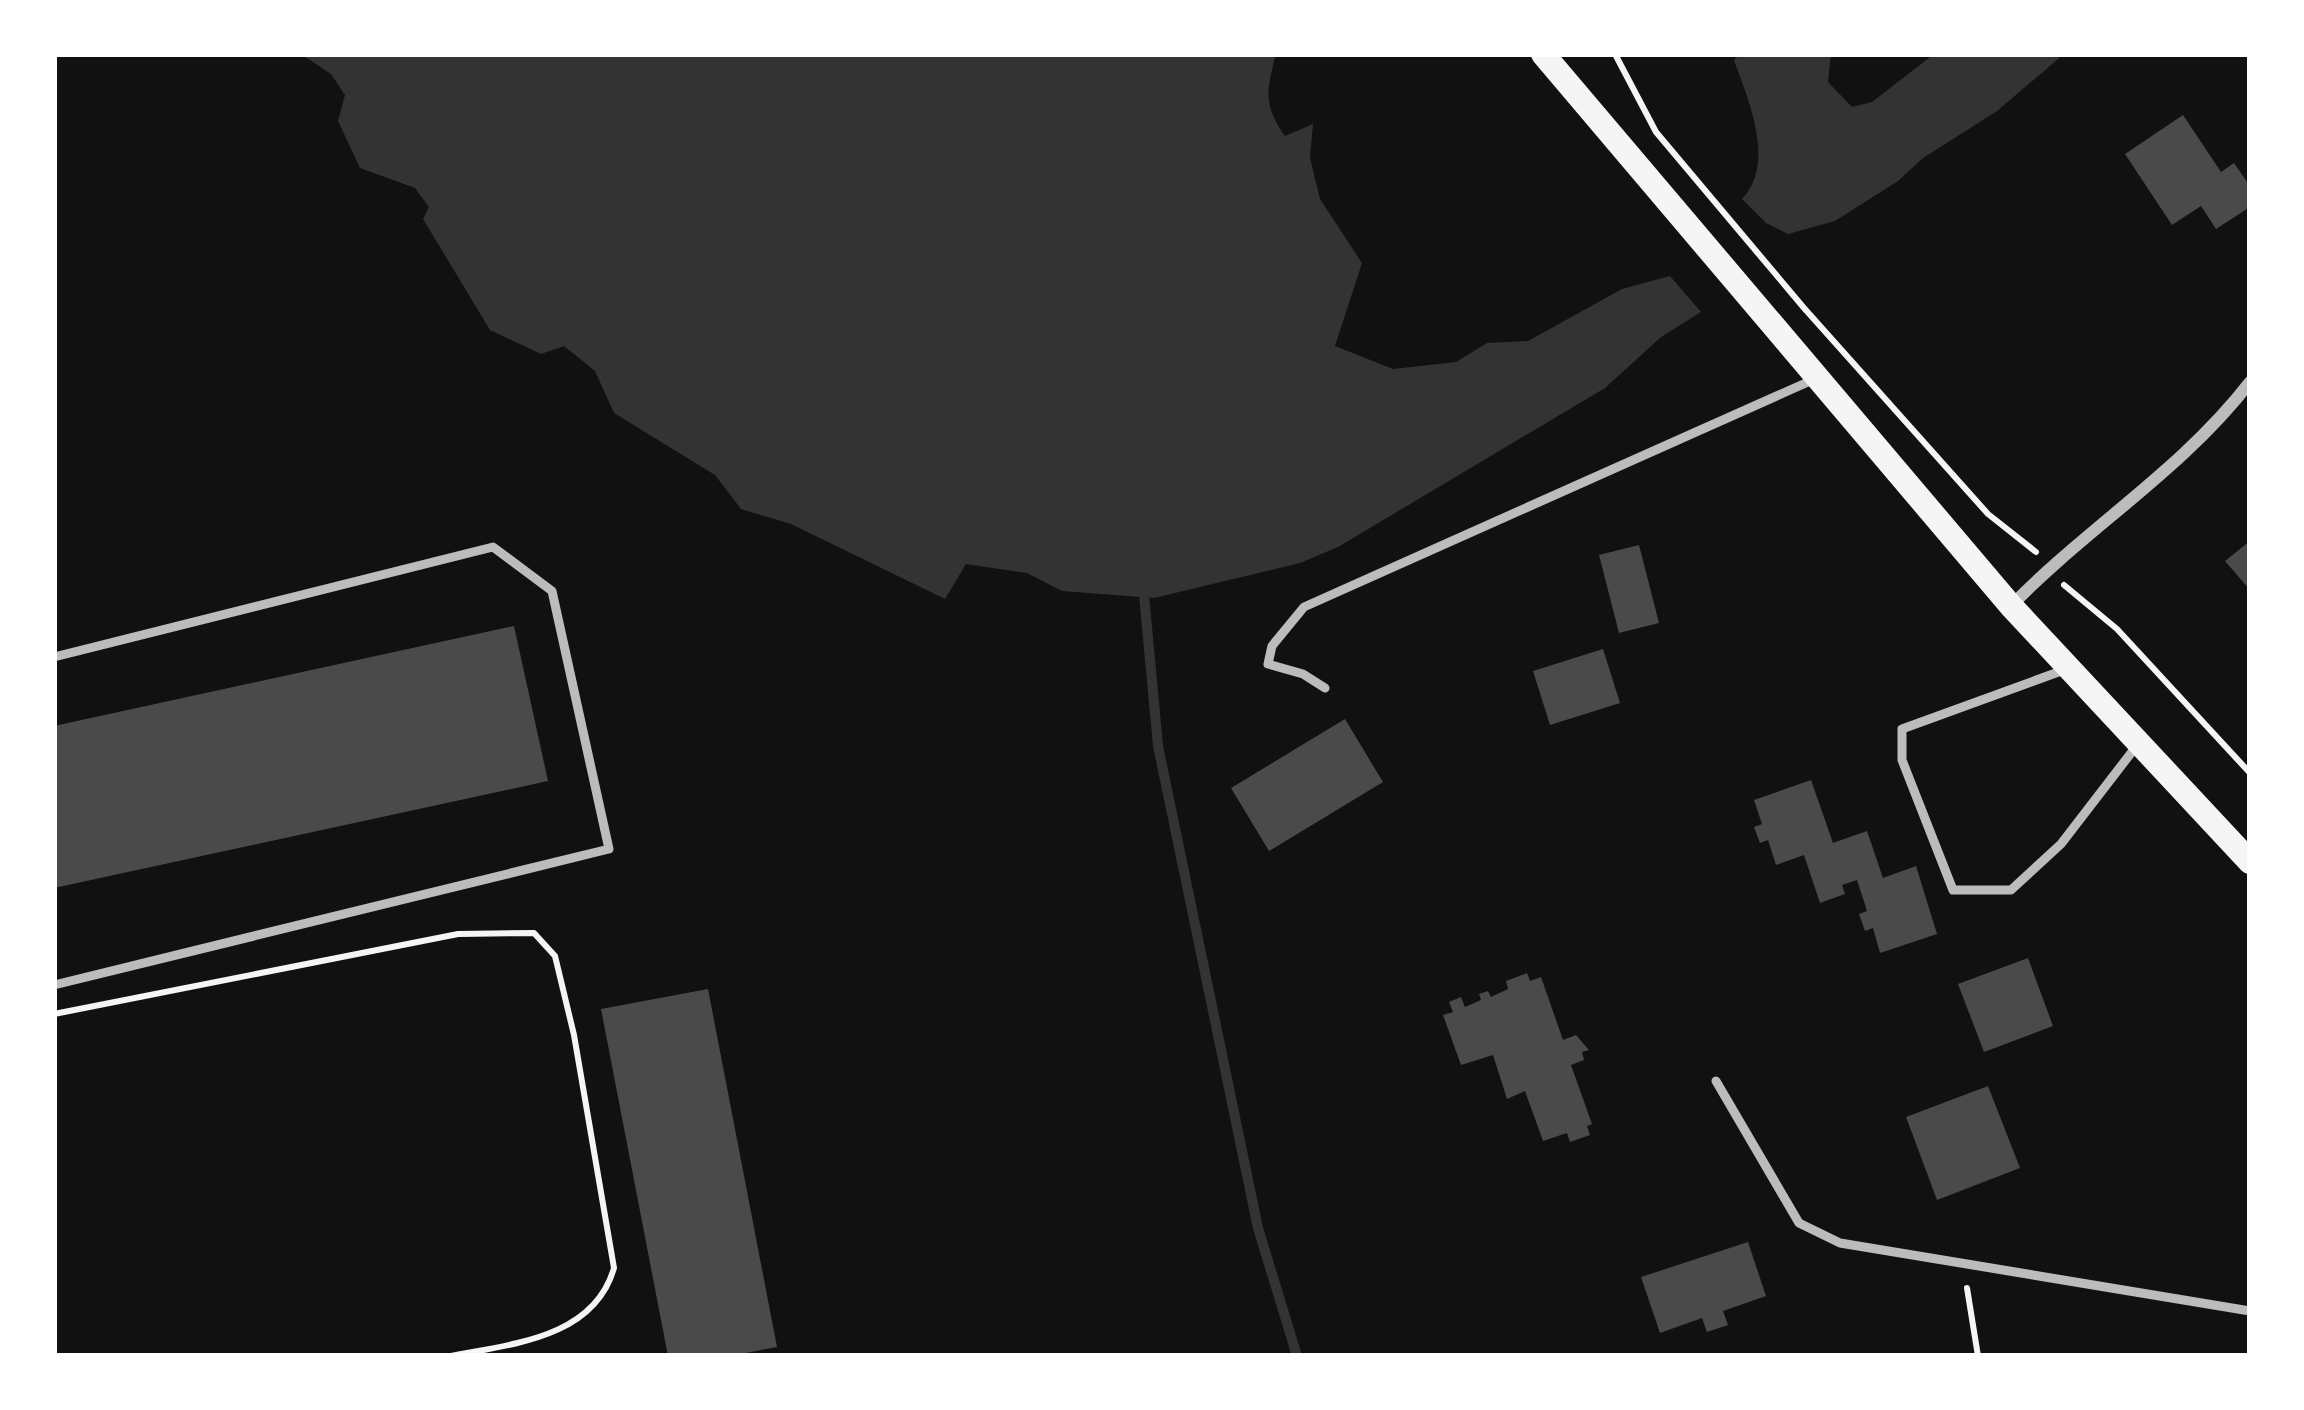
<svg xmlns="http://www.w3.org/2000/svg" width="2304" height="1410" font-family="Karla,sans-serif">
  <rect width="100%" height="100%" fill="#111"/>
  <g fill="#333">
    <path d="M 301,54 L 1276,54 C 1268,86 1261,103 1285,136 L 1313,124 L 1310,158 L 1320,199 L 1362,263 L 1335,346 L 1393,369 L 1456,362 L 1487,343 L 1528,341 L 1622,289 L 1670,276 L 1701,312 L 1661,337 L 1605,388 L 1338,547 L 1300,563 L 1154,598 L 1062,591 L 1027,573 L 966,564 L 945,599 L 791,524 L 741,509 L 715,475 L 614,413 L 595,371 L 564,346 L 541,354 L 490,330 L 423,219 L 429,207 L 415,188 L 360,168 L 338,121 L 345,95 L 331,74 Z"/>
    <path d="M 1740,54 L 1831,54 L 1828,82 L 1852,107 L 1872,102 L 1934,54 L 2064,54 L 1997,111 L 1923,158 L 1898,181 L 1835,221 L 1788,234 L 1766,223 L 1742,199 C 1776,163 1749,102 1734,60 Z"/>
  </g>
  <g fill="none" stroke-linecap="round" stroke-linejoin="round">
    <path stroke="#333" stroke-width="10" d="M 1143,584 L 1158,746 L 1258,1228 L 1297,1356"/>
  </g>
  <g fill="#4a4a4a">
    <path d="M 2183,115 L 2221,172 L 2234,163 L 2250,186 L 2250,207 L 2216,229 L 2201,206 L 2172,225 L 2125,154 Z"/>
    <path d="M 2250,541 L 2250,590 L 2225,561 Z"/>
    <path d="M 1639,545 L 1659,623 L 1619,633 L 1599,555 Z"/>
    <path d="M 514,626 L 548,781 L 54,888 L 54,726 Z"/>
    <path d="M 1603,649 L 1620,703 L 1550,725 L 1533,671 Z"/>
    <path d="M 1345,719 L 1383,782 L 1269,851 L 1231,788 Z"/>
    <path d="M 1811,780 L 1833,843 L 1867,831 L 1883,878 L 1916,866 L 1937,934 L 1880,953 L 1873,928 L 1865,931 L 1859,914 L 1867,911 L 1857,880 L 1842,885 L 1845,894 L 1820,903 L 1804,855 L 1776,865 L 1768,840 L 1760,843 L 1754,827 L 1762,824 L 1754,800 Z"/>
    <path d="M 2028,958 L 2053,1026 L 1984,1052 L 1958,984 Z"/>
    <path d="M 1527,973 L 1530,981 L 1541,977 L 1563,1040 L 1576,1035 L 1589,1050 L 1582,1052 L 1584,1060 L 1571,1065 L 1592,1124 L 1587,1126 L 1590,1135 L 1570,1142 L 1567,1133 L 1543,1141 L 1525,1091 L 1507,1099 L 1493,1055 L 1461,1065 L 1443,1015 L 1453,1012 L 1449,1002 L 1461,997 L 1465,1007 L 1481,1000 L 1479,994 L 1488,991 L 1491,997 L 1508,989 L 1506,981 Z"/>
    <path d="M 708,989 L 777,1347 L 730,1356 L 668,1356 L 601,1009 Z"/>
    <path d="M 1988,1086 L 2020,1168 L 1937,1200 L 1906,1117 Z"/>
    <path d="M 1748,1242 L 1766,1296 L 1723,1311 L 1728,1325 L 1707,1332 L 1702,1318 L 1660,1333 L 1641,1277 Z"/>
  </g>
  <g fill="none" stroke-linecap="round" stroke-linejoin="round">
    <g stroke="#f5f5f5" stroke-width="6">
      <path d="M 1615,54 L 1656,132 L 1804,308 L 1988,514 L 2036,552"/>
      <path d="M 2064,585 L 2117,629 L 2250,773"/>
      <path d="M 54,1014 L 458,934 L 534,933 L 555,956 L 574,1035 L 614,1268 C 594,1338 512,1344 451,1356"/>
      <path d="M 1967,1288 L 1978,1356"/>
    </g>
    <g stroke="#bcbcbc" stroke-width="9">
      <path d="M 54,657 L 493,547 L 552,591 L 609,849 L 54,985"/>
      <path d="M 2064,670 L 1902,729 L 1902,760 L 1953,890 L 2011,890 L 2061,844 L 2138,744"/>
      <path d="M 1325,688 L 1303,674 L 1268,664 L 1272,646 L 1304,607 L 1817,378"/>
      <path d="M 1716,1081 L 1799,1223 L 1840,1243 L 2250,1311"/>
    </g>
    <path stroke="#bcbcbc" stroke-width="12" d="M 2012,605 C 2088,527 2183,469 2250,382"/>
    <path stroke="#f5f5f5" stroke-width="24" d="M 1543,54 L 2011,606 L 2250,862"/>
  </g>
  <rect width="2304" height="1410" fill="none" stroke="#ffffff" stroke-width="114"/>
</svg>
